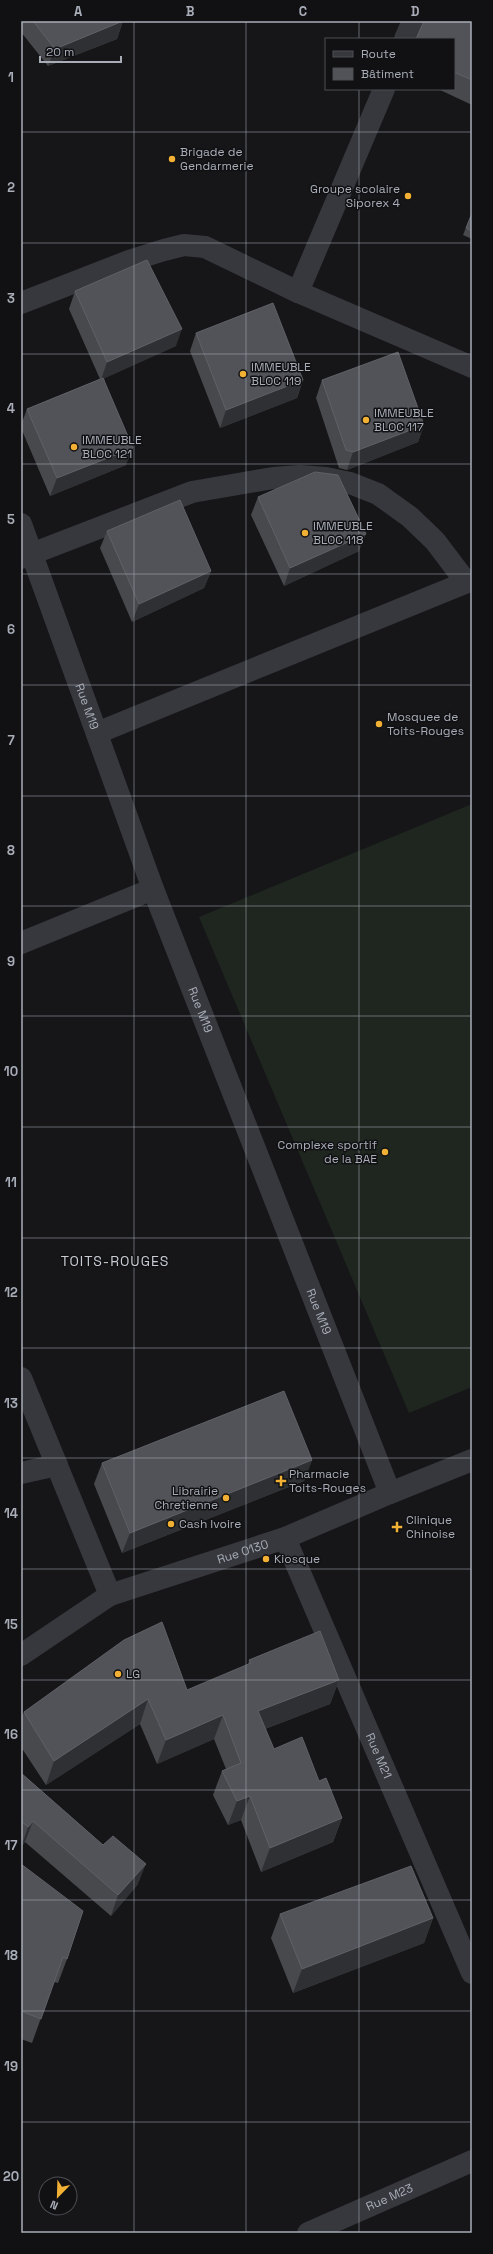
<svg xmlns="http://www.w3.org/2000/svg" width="493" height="2254" font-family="'Space Grotesk',sans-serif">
  <rect width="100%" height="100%" fill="#161618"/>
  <path fill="#1e261f" d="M 472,804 L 472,1387 L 409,1413 L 199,917 Z"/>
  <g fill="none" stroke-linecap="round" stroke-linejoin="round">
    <g stroke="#37383d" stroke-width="22">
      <path d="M 405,39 L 413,21"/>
      <path d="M 298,292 L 384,89"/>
      <path d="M 21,303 L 129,261 L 164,250 L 184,245 L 205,247 L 298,292 L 472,367"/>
      <path id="s1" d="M 21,524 L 153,889 L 390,1493"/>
      <path d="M 21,558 L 192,492 L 273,478 L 300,476 L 326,478 L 350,483 L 378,494 L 410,517 L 435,541 L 466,582"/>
      <path d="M 97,733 L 472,580"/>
      <path d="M 21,943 L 153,889"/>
      <path d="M 21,1378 L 110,1595"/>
      <path d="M 21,1473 L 57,1465"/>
      <path id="s2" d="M 285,1538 L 472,1973"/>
      <path id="s3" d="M 308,2233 L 472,2161"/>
    </g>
    <path stroke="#37383d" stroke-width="22" id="s4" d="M 21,1655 L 110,1595 L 285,1538 L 390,1493 L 472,1460"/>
  </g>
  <g fill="#47494d">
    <path d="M 21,21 L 123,21 L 117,39 L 48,66 L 21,32 Z"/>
    <path d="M 472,21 L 472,105 L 438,89 L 454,89 L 454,39 Z"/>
    <path d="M 472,213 L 472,239 L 463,235 Z"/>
    <path d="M 75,291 L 176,346 L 104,378 L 126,465 L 50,496 L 21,428 L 21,425 L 27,409 L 100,379 L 69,309 Z"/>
    <path d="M 196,333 L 303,380 L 297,398 L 220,428 L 190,351 Z"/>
    <path d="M 322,380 L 424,425 L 418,442 L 347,470 L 339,468 L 316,398 Z"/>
    <path d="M 258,497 L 359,551 L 284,586 L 251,515 Z"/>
    <path d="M 107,531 L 211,571 L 204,588 L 132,622 L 100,548 Z"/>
    <path d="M 312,1460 L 304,1481 L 122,1553 L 94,1484 L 102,1463 Z"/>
    <path d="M 249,1660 L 339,1680 L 330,1704 L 265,1729 L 274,1749 L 319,1781 L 342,1818 L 333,1842 L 261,1872 L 241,1820 L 228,1825 L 213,1795 L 222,1771 L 226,1769 L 214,1739 L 157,1764 L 140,1724 L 46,1785 L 21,1747 L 21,1719 L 24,1712 L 187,1690 L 248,1665 Z"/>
    <path d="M 21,1773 L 103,1845 L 138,1884 L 111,1916 L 25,1842 L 21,1847 Z"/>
    <path d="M 21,1864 L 67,1959 L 58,1983 L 54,1982 L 32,2043 L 21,2039 Z"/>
    <path d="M 280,1914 L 433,1918 L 424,1943 L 293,1993 L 271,1938 Z"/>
  </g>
  <g fill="#2f3033">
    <path d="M 123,21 L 117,39 L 48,66 L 55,49 Z"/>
    <path d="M 182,329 L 176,346 L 101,380 L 107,362 Z"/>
    <path d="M 303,380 L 297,398 L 220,428 L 226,410 Z"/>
    <path d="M 424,425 L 418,442 L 347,470 L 353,452 Z"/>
    <path d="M 133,448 L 126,465 L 50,496 L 57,478 Z"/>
    <path d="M 366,534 L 359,551 L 284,586 L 290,568 Z"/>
    <path d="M 211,571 L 204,588 L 132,622 L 139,604 Z"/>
    <path d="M 312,1460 L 304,1481 L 122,1553 L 130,1533 Z"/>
    <path d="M 339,1680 L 330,1704 L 249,1735 L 258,1711 Z"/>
    <path d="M 148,1699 L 140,1724 L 46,1785 L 54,1761 Z"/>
    <path d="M 223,1715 L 214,1739 L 157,1764 L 166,1740 Z"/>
    <path d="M 250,1796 L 241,1820 L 228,1825 L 237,1801 Z"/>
    <path d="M 342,1818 L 333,1842 L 261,1872 L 270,1848 Z"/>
    <path d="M 33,1821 L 25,1842 L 21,1847 L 28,1827 Z"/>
    <path d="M 146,1864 L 138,1884 L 111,1916 L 118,1895 Z"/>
    <path d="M 433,1918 L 424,1943 L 293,1993 L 302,1969 Z"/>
  </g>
  <g fill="#525359" stroke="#5f6168">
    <path d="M 33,21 L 123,21 L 55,49 Z"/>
    <path d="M 424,21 L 472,21 L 472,80 L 454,72 L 454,39 L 416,39 Z"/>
    <path d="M 472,213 L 472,231 L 466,228 Z"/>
    <path d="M 147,260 L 182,329 L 107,362 L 75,291 Z"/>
    <path d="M 273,303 L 303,380 L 226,410 L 196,333 Z"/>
    <path d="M 398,352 L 424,425 L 353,452 L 346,450 L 322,380 Z"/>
    <path d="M 103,378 L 133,448 L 57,478 L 27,409 Z"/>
    <path d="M 315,472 L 338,475 L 366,534 L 290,568 L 258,497 Z"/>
    <path d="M 180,500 L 211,571 L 139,604 L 107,531 Z"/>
    <path d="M 284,1391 L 312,1460 L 130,1533 L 102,1463 Z"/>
    <path d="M 162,1622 L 187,1690 L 251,1663 L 249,1660 L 320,1631 L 339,1680 L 258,1711 L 274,1749 L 302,1737 L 319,1781 L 326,1778 L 342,1818 L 270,1848 L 250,1796 L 237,1801 L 222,1771 L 241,1763 L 223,1715 L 166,1740 L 148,1699 L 54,1761 L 24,1712 L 124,1640 Z"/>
    <path d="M 21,1773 L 103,1845 L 113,1836 L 146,1864 L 118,1895 L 33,1821 L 28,1827 L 21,1821 Z"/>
    <path d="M 21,1864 L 83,1911 L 67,1959 L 63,1957 L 41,2019 L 21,2011 Z"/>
    <path d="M 411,1866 L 433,1918 L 302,1969 L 280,1914 Z"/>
  </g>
  <path fill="none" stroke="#a8adb8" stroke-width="1" stroke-opacity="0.55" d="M 134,21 L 134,2233M 246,21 L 246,2233M 359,21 L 359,39M 359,89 L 359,2233M 21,132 L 472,132M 21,243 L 472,243M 21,354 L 472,354M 21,464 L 472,464M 21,574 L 472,574M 21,685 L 472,685M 21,796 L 472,796M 21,906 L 472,906M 21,1016 L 472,1016M 21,1127 L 472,1127M 21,1238 L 472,1238M 21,1348 L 472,1348M 21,1458 L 472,1458M 21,1569 L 472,1569M 21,1680 L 472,1680M 21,1790 L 472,1790M 21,1900 L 472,1900M 21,2011 L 472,2011M 21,2122 L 472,2122"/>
  <g fill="#f2b134" stroke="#111113" stroke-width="1.5">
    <circle cx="172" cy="159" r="4"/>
    <circle cx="408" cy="196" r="4"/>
    <circle cx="243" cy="374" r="4"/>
    <circle cx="366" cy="420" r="4"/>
    <circle cx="74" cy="447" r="4"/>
    <circle cx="305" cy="533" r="4"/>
    <circle cx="379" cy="724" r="4"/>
    <circle cx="385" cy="1152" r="4"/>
    <path d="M279 1475h4v4h4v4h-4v4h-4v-4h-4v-4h4z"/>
    <circle cx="226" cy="1498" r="4"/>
    <circle cx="171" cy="1524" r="4"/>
    <path d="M395 1521h4v4h4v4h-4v4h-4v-4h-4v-4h4z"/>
    <circle cx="266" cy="1559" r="4"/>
    <circle cx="118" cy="1674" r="4"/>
  </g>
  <g text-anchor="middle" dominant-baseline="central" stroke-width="3" stroke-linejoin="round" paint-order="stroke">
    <g font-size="12" fill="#a8adb8" stroke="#111113" text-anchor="start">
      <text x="180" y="152">Brigade de<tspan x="180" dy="14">Gendarmerie</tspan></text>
      <text x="400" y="189" text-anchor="end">Groupe scolaire<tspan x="400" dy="14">Siporex 4</tspan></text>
      <text x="251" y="367">IMMEUBLE<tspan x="251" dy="14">BLOC 119</tspan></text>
      <text x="374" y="413">IMMEUBLE<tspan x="374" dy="14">BLOC 117</tspan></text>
      <text x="82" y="440">IMMEUBLE<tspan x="82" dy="14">BLOC 121</tspan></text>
      <text x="313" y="526">IMMEUBLE<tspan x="313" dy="14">BLOC 118</tspan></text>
      <text x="387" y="717">Mosquee de<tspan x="387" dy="14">Toits-Rouges</tspan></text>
      <text x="377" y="1145" text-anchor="end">Complexe sportif<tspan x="377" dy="14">de la BAE</tspan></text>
      <text x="289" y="1474">Pharmacie<tspan x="289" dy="14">Toits-Rouges</tspan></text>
      <text x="218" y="1491" text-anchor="end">Librairie<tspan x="218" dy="14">Chretienne</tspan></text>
      <text x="406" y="1520">Clinique<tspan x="406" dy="14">Chinoise</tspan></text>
      <text x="179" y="1524">Cash Ivoire</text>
      <text x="274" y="1559">Kiosque</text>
      <text x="126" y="1674">LG</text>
    </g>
    <g font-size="12" fill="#a8adb8" stroke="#111113">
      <text stroke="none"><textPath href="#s1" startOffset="194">Rue M19</textPath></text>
      <text stroke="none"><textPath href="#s1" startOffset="518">Rue M19</textPath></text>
      <text stroke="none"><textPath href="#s1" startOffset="842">Rue M19</textPath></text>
      <text stroke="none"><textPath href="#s4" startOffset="247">Rue O130</textPath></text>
      <text stroke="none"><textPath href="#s2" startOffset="237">Rue M21</textPath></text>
      <text stroke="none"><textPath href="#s3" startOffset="89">Rue M23</textPath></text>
    </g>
    <g font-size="14" letter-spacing="1" fill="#c9ccd4" stroke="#111113">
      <text x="115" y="1261">TOITS-ROUGES</text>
    </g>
  </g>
  <rect width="493" height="2254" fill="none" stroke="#111113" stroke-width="44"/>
  <rect x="325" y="38" width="130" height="52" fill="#111113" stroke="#4d4f55"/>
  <rect x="333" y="51" width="20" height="6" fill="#37383d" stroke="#4d4f55"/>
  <text x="361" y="58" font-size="12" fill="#a8adb8">Route</text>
  <rect x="333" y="68" width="20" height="12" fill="#525359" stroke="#4d4f55"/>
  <text x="361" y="78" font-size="12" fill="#a8adb8">Bâtiment</text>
  <g transform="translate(58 2196) rotate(203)"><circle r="19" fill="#111113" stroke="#4d4f55"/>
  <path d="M0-3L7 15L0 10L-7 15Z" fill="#f2b134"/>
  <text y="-6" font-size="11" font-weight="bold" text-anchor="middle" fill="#a8adb8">N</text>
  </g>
  <path d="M40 56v6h81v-6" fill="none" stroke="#a8adb8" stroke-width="2"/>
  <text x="46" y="56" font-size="12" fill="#a8adb8" stroke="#111113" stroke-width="3" paint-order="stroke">20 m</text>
  <rect x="22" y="22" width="449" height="2210" fill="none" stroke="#a8adb8" stroke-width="1.5"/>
  <g font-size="13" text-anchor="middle" font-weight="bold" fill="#a8adb8">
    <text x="78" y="16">A</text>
    <text x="190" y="16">B</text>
    <text x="303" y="16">C</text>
    <text x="415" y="16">D</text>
    <text x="11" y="82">1</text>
    <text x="11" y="192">2</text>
    <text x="11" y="303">3</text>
    <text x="11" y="413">4</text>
    <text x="11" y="524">5</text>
    <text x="11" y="634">6</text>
    <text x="11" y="745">7</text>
    <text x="11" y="855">8</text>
    <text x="11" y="966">9</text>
    <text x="11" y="1076">10</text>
    <text x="11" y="1187">11</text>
    <text x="11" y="1297">12</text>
    <text x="11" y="1408">13</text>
    <text x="11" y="1518">14</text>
    <text x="11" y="1629">15</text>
    <text x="11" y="1739">16</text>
    <text x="11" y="1850">17</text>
    <text x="11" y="1960">18</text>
    <text x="11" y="2071">19</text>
    <text x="11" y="2181">20</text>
  </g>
</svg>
